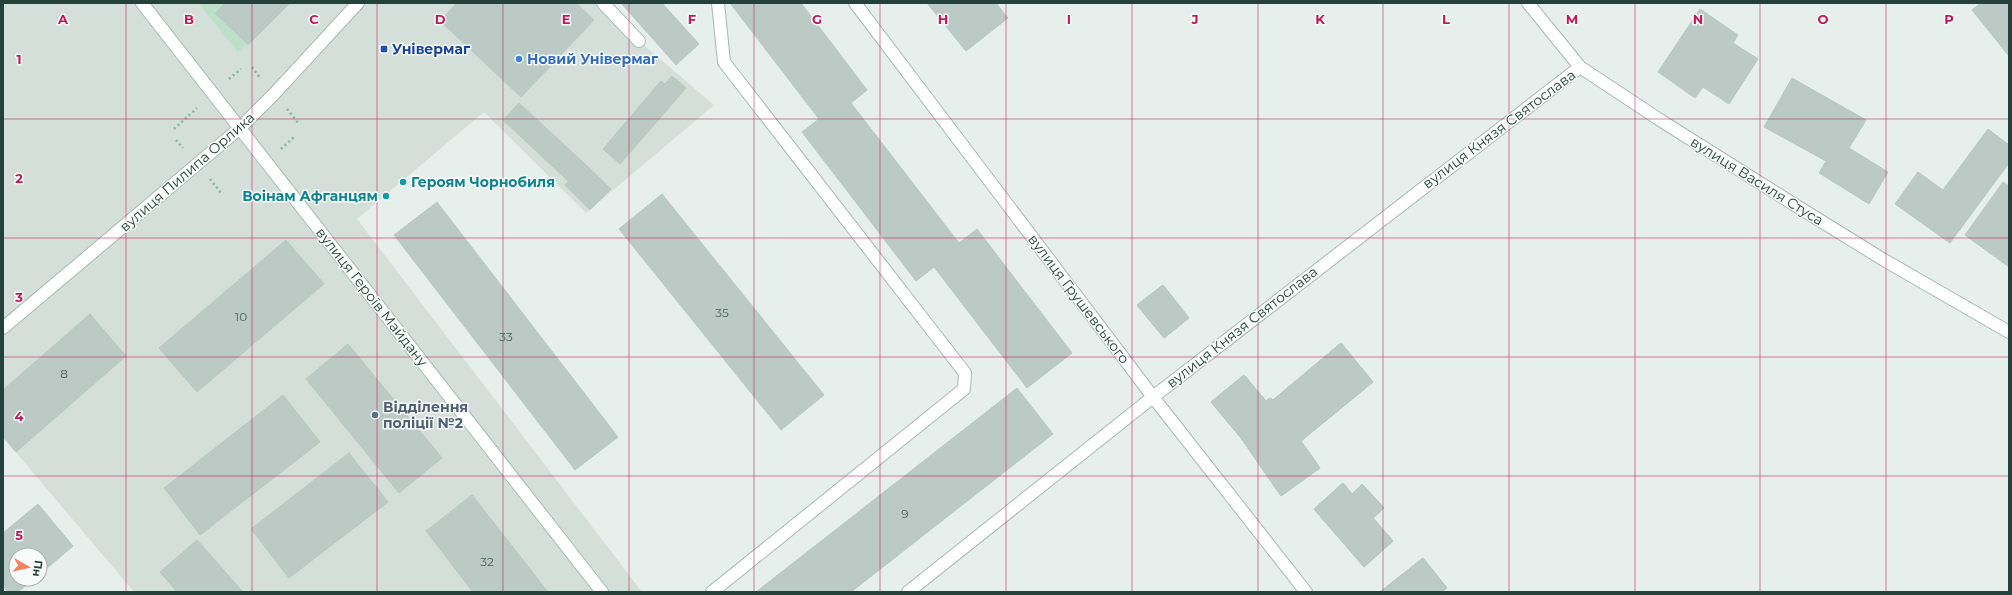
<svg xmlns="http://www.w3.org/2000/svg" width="2012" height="595" font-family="Montserrat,sans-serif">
  <rect width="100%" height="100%" fill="#e6efeb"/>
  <path fill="#d4dfda" d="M 3,3 L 602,3 L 639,41 L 714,105 L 586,213 L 484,112 L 357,219 L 642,592 L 134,592 L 3,437 Z"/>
  <path fill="#bfe0c8" d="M 198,3 L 224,3 L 215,13 L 247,45 L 238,52 Z"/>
  <g fill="#bbcac4" stroke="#b8c9c2">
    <path d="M 225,3 L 290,3 L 248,45 L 215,13 Z"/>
    <path d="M 457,3 L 576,3 L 594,20 L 521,97 L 440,21 Z"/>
    <path d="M 621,3 L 662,3 L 699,44 L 676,65 Z"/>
    <path d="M 730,3 L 801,3 L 867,90 L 851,103 L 959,243 L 977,229 L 1072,353 L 1027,388 L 934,267 L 916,281 L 802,132 L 819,119 Z"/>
    <path d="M 927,3 L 996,3 L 1008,18 L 966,51 Z"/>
    <path d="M 1981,3 L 2009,3 L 2009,56 L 1972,10 Z"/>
    <path d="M 1700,9 L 1738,35 L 1733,43 L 1758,59 L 1729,104 L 1703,87 L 1695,98 L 1658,72 Z"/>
    <path d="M 672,76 L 686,88 L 620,164 L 603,149 L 661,81 L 665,84 Z"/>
    <path d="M 1792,78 L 1866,120 L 1849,148 L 1888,172 L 1869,204 L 1819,173 L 1826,161 L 1764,127 Z"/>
    <path d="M 519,103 L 585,164 L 568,181 L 503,120 Z"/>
    <path d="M 1988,129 L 2009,145 L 2009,163 L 1950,243 L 1895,204 L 1918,172 L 1943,190 Z"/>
    <path d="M 585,164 L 611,189 L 590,210 L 565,185 Z"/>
    <path d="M 2003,182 L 2009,186 L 2009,267 L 1965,235 Z"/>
    <path d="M 662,194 L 824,395 L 781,430 L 619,229 Z"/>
    <path d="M 437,202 L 618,437 L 575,470 L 394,235 Z"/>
    <path d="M 286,240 L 324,284 L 197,392 L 159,348 Z"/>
    <path d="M 1163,285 L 1189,318 L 1164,338 L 1137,305 Z"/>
    <path d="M 1163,285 L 1189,318 L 1164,338 L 1137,305 Z"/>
    <path d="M 90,314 L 126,356 L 16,452 L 3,437 L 3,390 Z"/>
    <path d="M 1341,343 L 1373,382 L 1301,441 L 1320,468 L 1281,496 L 1241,438 L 1211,402 L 1244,375 L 1266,401 L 1270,398 L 1273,400 Z"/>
    <path d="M 1341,343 L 1373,382 L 1301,441 L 1320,468 L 1281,496 L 1241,438 L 1211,402 L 1244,375 L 1266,401 L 1270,398 L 1273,400 Z"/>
    <path d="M 348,344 L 442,458 L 399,493 L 306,379 Z"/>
    <path d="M 1017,388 L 1053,434 L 851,592 L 756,592 Z"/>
    <path d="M 283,395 L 320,442 L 200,535 L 164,488 Z"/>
    <path d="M 349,453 L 388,502 L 289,578 L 251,529 Z"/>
    <path d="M 1343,483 L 1352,494 L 1362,484 L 1384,508 L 1373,518 L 1393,541 L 1364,567 L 1314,509 Z"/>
    <path d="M 1343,483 L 1352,494 L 1362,484 L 1384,508 L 1373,518 L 1393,541 L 1364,567 L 1314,509 Z"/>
    <path d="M 472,495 L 548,592 L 473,592 L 426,531 Z"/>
    <path d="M 38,504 L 73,546 L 40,574 L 40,555 L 16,555 L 16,579 L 34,579 L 18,592 L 8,592 L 3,586 L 3,533 Z"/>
    <path d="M 197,540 L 243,592 L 177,592 L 160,572 Z"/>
    <path d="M 1423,558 L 1447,588 L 1441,592 L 1380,592 Z"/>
    <path d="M 1423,558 L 1447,588 L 1441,592 L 1380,592 Z"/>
  </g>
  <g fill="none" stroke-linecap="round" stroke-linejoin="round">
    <g stroke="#a8b8b2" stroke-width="14">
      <g id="lane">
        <path d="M 603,3 L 639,41"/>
        <path d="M 712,592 L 964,389 L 965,373 L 724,62 L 718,3"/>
      </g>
    </g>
    <g stroke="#a8b8b2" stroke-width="14">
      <g id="street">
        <path d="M 855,3 L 1153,397 L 1306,592"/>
        <path d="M 1528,3 L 1580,67 L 1660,120 L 1795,205 L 1884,260 L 2009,332"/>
        <path d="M 3,328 L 240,128 L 274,94 L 358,3"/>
        <path d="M 908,592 L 1153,397 L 1580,67"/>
      </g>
    </g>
    <g stroke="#a4bbb3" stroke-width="14">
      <path id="secondary" d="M 142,3 L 602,592"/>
    </g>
    <g stroke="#86b3a5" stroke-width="2.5" stroke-dasharray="2 3" stroke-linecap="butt">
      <path d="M 252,67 L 260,78"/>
      <path d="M 229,79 L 241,69"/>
      <path d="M 287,109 L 299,124"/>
      <path d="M 174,129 L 197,108"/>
      <path d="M 176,140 L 183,148"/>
      <path d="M 281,149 L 294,137"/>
      <path d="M 210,179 L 221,193"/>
    </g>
    <use href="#lane" stroke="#fff" stroke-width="12"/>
    <use href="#street" stroke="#fff" stroke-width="12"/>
    <use href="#secondary" stroke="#fff" stroke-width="12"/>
  </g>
  <path fill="none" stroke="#c2185b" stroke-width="1" stroke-opacity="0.55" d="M 126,3 L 126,592M 252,3 L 252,592M 377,3 L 377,592M 503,3 L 503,592M 629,3 L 629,592M 754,3 L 754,592M 880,3 L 880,592M 1006,3 L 1006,592M 1132,3 L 1132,592M 1258,3 L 1258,592M 1383,3 L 1383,592M 1509,3 L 1509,592M 1635,3 L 1635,592M 1760,3 L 1760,592M 1886,3 L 1886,592M 3,119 L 2009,119M 3,238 L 2009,238M 3,357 L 2009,357M 3,476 L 2009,476"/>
  <rect fill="#1a4fb4" stroke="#f7fbf9" stroke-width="1.5" x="380" y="45" width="8" height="8" rx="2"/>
  <circle fill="#3f7fe0" stroke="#f7fbf9" stroke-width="1.5" cx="519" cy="59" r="4"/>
  <g fill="#0f9aa8" stroke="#f7fbf9" stroke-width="1.5">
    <circle cx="403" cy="182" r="4"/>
    <circle cx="386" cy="196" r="4"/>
  </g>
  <circle fill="#5c6f8a" stroke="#f7fbf9" stroke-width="1.5" cx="375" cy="415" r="4"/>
  <g text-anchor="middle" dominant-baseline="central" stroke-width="3" stroke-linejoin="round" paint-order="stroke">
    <g font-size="12" fill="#4a645c">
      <text x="722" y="312">35</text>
      <text x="241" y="316">10</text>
      <text x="506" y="336">33</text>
      <text x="64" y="373">8</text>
      <text x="905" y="513">9</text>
      <text x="487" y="561">32</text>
    </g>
    <g font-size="14" font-weight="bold" fill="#164399" stroke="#f7fbf9" text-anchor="start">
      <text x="392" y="49">Універмаг</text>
    </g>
    <g font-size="14" font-weight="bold" fill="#366cbe" stroke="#f7fbf9" text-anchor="start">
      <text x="527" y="59">Новий Універмаг</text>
    </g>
    <g font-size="14" fill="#24423a" stroke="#f7fbf9">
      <text transform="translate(1499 129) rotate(-37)">вулиця Князя Святослава</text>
      <text transform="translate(187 172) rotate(-41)">вулиця Пилипа Орлика</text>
      <text transform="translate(1757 181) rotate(32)">вулиця Василя Стуса</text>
      <text transform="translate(372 297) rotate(52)">вулиця Героїв Майдану</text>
      <text transform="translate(1079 299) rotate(53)">вулиця Грушевського</text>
      <text transform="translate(1242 327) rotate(-38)">вулиця Князя Святослава</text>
    </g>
    <g font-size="14" font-weight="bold" fill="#0d838f" stroke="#f7fbf9" text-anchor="start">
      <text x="411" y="182">Героям Чорнобиля</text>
      <text x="378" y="196" text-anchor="end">Воінам Афганцям</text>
    </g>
    <g font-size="14" font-weight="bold" fill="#4e5e75" stroke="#f7fbf9" text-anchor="start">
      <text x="383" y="407">Відділення<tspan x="383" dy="16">поліції №2</tspan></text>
    </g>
  </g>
  <g font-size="13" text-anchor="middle" font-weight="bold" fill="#c2185b" stroke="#f7fbf9" stroke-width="3" stroke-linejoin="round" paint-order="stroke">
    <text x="63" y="24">A</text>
    <text x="189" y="24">B</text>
    <text x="314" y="24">C</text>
    <text x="440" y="24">D</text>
    <text x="566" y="24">E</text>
    <text x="692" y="24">F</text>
    <text x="817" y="24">G</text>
    <text x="943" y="24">H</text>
    <text x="1069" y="24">I</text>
    <text x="1195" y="24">J</text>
    <text x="1320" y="24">K</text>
    <text x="1446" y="24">L</text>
    <text x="1572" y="24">M</text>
    <text x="1698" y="24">N</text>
    <text x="1823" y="24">O</text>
    <text x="1949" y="24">P</text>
    <text x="19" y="64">1</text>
    <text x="19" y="183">2</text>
    <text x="19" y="302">3</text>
    <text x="19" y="421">4</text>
    <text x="19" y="540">5</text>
  </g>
  <rect width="2012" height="595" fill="none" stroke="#24423a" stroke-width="8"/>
  <g transform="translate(28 567) rotate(98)"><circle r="19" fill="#f7fbf9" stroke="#a3b1ad"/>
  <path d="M0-3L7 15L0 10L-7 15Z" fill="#f4845f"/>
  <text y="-6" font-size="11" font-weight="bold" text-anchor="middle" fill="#24423a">Пн</text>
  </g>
</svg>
